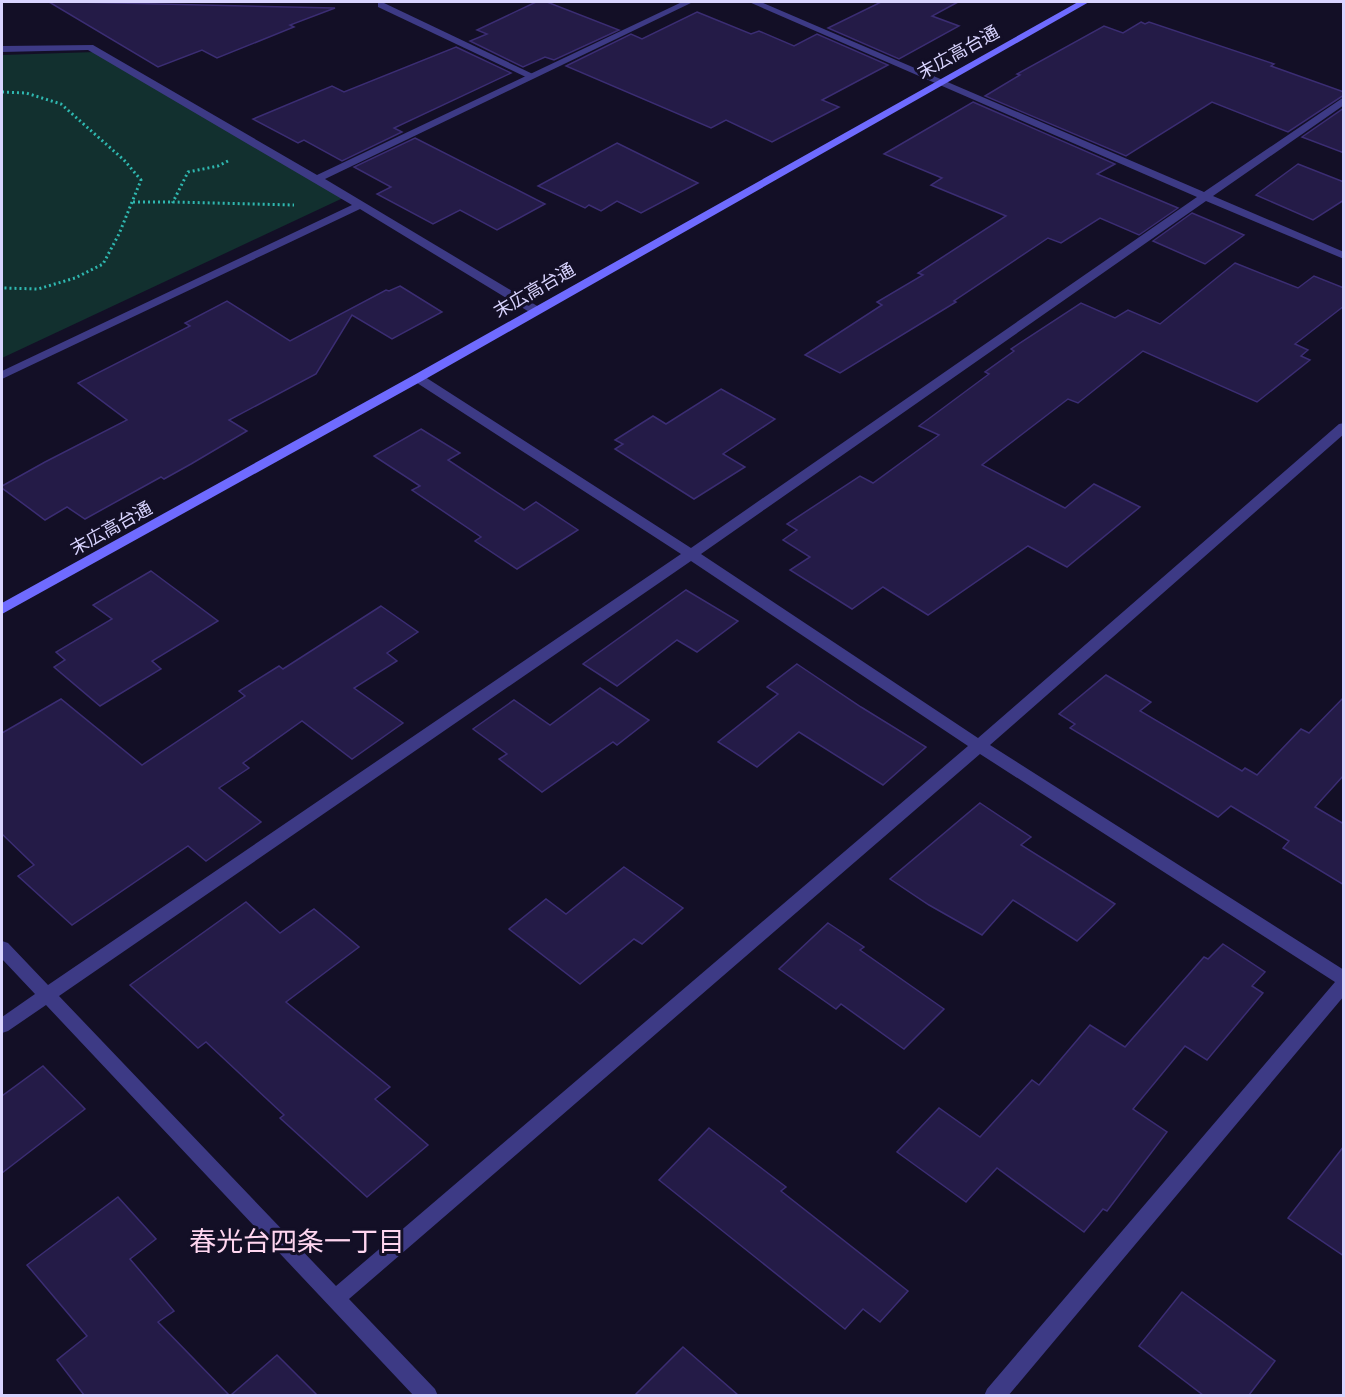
<svg xmlns="http://www.w3.org/2000/svg" width="1345" height="1397" font-family="'PT Sans','Noto Sans JP',sans-serif">
  <rect width="100%" height="100%" fill="#130f26"/>
  <path fill="#12302f" d="M 96,52 L 343,198 L 2,358 L 2,55 Z"/>
  <g fill="#241b47" stroke="#3b2d73" stroke-width="1.5">
    <path d="M 49,2 L 74,2 L 335,8 L 290,25 L 294,27 L 217,58 L 202,50 L 158,67 Z"/>
    <path d="M 536,2 L 547,2 L 619,30 L 554,60 L 545,57 L 523,67 L 470,41 L 487,34 L 477,30 Z"/>
    <path d="M 881,2 L 958,2 L 932,16 L 959,26 L 899,59 L 828,28 Z"/>
    <path d="M 697,12 L 751,34 L 759,31 L 794,46 L 817,34 L 888,65 L 822,100 L 839,107 L 772,142 L 726,120 L 711,128 L 566,66 L 631,34 L 642,39 Z"/>
    <path d="M 1141,22 L 1145,24 L 1149,22 L 1274,64 L 1271,66 L 1344,92 L 1344,95 L 1288,132 L 1212,102 L 1126,156 L 985,96 L 1020,75 L 1017,74 L 1104,26 L 1123,33 Z"/>
    <path d="M 456,47 L 511,73 L 394,128 L 402,132 L 342,161 L 304,140 L 298,143 L 253,119 L 332,86 L 344,92 Z"/>
    <path d="M 973,102 L 1115,164 L 1097,174 L 1178,208 L 1139,235 L 1100,218 L 1061,243 L 1048,238 L 954,301 L 956,302 L 840,373 L 805,355 L 882,305 L 877,302 L 923,275 L 918,273 L 1006,216 L 931,185 L 942,178 L 884,154 Z"/>
    <path d="M 1344,108 L 1344,153 L 1302,137 Z"/>
    <path d="M 415,138 L 545,204 L 497,230 L 460,210 L 433,224 L 377,194 L 391,187 L 354,167 Z"/>
    <path d="M 617,143 L 698,183 L 641,213 L 617,201 L 601,211 L 589,205 L 585,208 L 538,186 Z"/>
    <path d="M 1298,164 L 1344,182 L 1344,200 L 1313,220 L 1256,195 Z"/>
    <path d="M 1192,213 L 1244,235 L 1205,264 L 1153,241 Z"/>
    <path d="M 1235,263 L 1298,288 L 1314,276 L 1344,288 L 1344,306 L 1295,344 L 1308,350 L 1301,356 L 1310,360 L 1257,402 L 1143,351 L 1078,403 L 1068,399 L 982,465 L 1065,508 L 1094,484 L 1140,507 L 1067,567 L 1028,546 L 928,615 L 883,587 L 852,609 L 790,570 L 810,557 L 783,540 L 797,530 L 787,524 L 860,476 L 873,483 L 939,435 L 919,426 L 989,374 L 985,372 L 1014,351 L 1011,349 L 1081,303 L 1115,318 L 1128,310 L 1160,324 Z"/>
    <path d="M 400,286 L 442,312 L 392,339 L 352,315 L 316,374 L 229,420 L 247,431 L 191,464 L 164,479 L 161,477 L 85,519 L 67,507 L 45,520 L 2,488 L 2,486 L 45,462 L 127,420 L 78,383 L 190,326 L 185,323 L 227,301 L 290,341 L 386,290 L 389,291 Z"/>
    <path d="M 721,389 L 775,419 L 723,454 L 745,467 L 694,499 L 615,449 L 623,444 L 615,440 L 653,416 L 666,424 Z"/>
    <path d="M 421,429 L 460,453 L 448,460 L 524,510 L 536,502 L 578,530 L 517,569 L 475,541 L 481,537 L 412,490 L 420,486 L 374,456 Z"/>
    <path d="M 151,571 L 218,621 L 152,661 L 161,669 L 100,706 L 54,667 L 65,660 L 56,652 L 112,619 L 93,605 Z"/>
    <path d="M 686,590 L 738,621 L 697,652 L 677,640 L 617,686 L 583,664 Z"/>
    <path d="M 381,606 L 418,632 L 387,653 L 397,661 L 354,688 L 403,723 L 352,759 L 302,721 L 243,763 L 249,768 L 219,788 L 261,822 L 206,861 L 188,846 L 72,925 L 18,876 L 34,865 L 2,834 L 2,733 L 61,699 L 142,765 L 245,696 L 239,691 L 279,666 L 283,669 Z"/>
    <path d="M 797,664 L 861,707 L 926,747 L 883,785 L 799,732 L 757,767 L 718,742 L 778,694 L 767,687 Z"/>
    <path d="M 1106,675 L 1151,702 L 1140,711 L 1242,771 L 1245,768 L 1257,775 L 1301,729 L 1309,733 L 1344,697 L 1344,775 L 1315,807 L 1344,824 L 1344,885 L 1283,848 L 1289,841 L 1231,806 L 1218,817 L 1070,728 L 1075,724 L 1059,714 Z"/>
    <path d="M 600,688 L 649,720 L 617,745 L 613,742 L 542,792 L 499,759 L 507,754 L 473,729 L 514,700 L 550,725 Z"/>
    <path d="M 980,803 L 1031,837 L 1021,845 L 1115,904 L 1077,941 L 1013,900 L 982,935 L 929,905 L 890,879 Z"/>
    <path d="M 624,867 L 683,908 L 642,944 L 634,939 L 580,984 L 509,929 L 546,899 L 566,914 Z"/>
    <path d="M 246,902 L 280,933 L 314,909 L 359,947 L 286,1002 L 390,1087 L 375,1099 L 428,1145 L 367,1197 L 280,1118 L 284,1115 L 206,1042 L 198,1048 L 130,985 Z"/>
    <path d="M 828,923 L 864,947 L 860,950 L 944,1009 L 904,1049 L 841,1004 L 836,1009 L 779,969 Z"/>
    <path d="M 1223,944 L 1265,972 L 1252,986 L 1263,993 L 1207,1060 L 1185,1046 L 1133,1109 L 1167,1132 L 1107,1211 L 1103,1209 L 1084,1232 L 997,1168 L 966,1202 L 897,1152 L 939,1108 L 980,1137 L 1032,1080 L 1039,1085 L 1090,1025 L 1125,1047 L 1204,957 L 1208,959 Z"/>
    <path d="M 43,1066 L 85,1109 L 2,1173 L 2,1096 Z"/>
    <path d="M 709,1128 L 786,1187 L 781,1191 L 908,1291 L 880,1322 L 863,1309 L 845,1329 L 659,1180 Z"/>
    <path d="M 1344,1146 L 1344,1256 L 1288,1218 Z"/>
    <path d="M 118,1197 L 156,1239 L 130,1259 L 174,1311 L 158,1322 L 229,1395 L 84,1395 L 57,1360 L 87,1336 L 27,1265 Z"/>
    <path d="M 1182,1292 L 1275,1361 L 1249,1395 L 1203,1395 L 1139,1346 Z"/>
    <path d="M 683,1347 L 738,1395 L 635,1395 Z"/>
    <path d="M 277,1355 L 317,1395 L 231,1395 Z"/>
  </g>
  <g fill="none" stroke-linecap="round" stroke-linejoin="round">
    <g stroke="#2fb8b0" stroke-width="3" stroke-dasharray="2 3" stroke-linecap="butt">
      <path d="M 2,92 L 26,93 L 61,104 L 124,160 L 141,180 L 119,234 L 103,264 L 75,278 L 38,289 L 2,288"/>
      <path d="M 228,161 L 218,166 L 188,172 L 173,202 L 294,205"/>
      <path d="M 133,202 L 173,202"/>
    </g>
    <path fill="#3d3a85" fill-rule="evenodd" d="M 378,3 L 384,3 L 537,76 L 528,78 L 378,7 Z"/>
    <g fill="#3d3a85" fill-rule="evenodd">
      <path d="M 682,2 L 693,2 L 325,179 L 539,307 L 539,313 L 531,313 L 360,209 L 2,379 L 2,371 L 352,205 L 88,50 L 2,52 L 2,46 L 93,45 L 317,175 Z"/>
      <path d="M 749,2 L 761,2 L 1204,192 L 1344,97 L 1344,105 L 1213,196 L 1344,252 L 1344,259 L 1206,201 L 701,554 L 978,738 L 1339,424 L 1344,423 L 1344,434 L 990,745 L 1344,970 L 1344,996 L 1008,1396 L 984,1396 L 987,1389 L 1335,982 L 980,754 L 349,1299 L 435,1389 L 438,1396 L 414,1396 L 46,1005 L 8,1031 L 2,1033 L 2,1017 L 35,994 L 2,959 L 2,941 L 8,943 L 48,985 L 681,554 L 414,381 L 412,378 L 414,375 L 422,375 L 691,548 L 1197,197 ZM 691,561 L 968,746 L 336,1286 L 59,996 Z"/>
    </g>
    <path fill="#6f6bff" fill-rule="evenodd" d="M 1078,2 L 1089,2 L 422,381 L 2,614 L 2,603 L 414,375 Z"/>
  </g>
  <g text-anchor="middle" dominant-baseline="central" stroke-width="6" stroke-linejoin="round" paint-order="stroke">
    <g font-size="18" fill="#d9d4ff" stroke="#130f26">
      <text transform="translate(958 52) rotate(-29)">末広高台通</text>
      <text transform="translate(534 290) rotate(-30)">末広高台通</text>
      <text transform="translate(111 528) rotate(-29)">末広高台通</text>
    </g>
    <g font-size="27" fill="#ffd6f0" stroke="#130f26">
      <text x="297" y="1241">春光台四条一丁目</text>
    </g>
  </g>
  <rect width="1345" height="1397" fill="none" stroke="#d9d4ff" stroke-width="6"/>
</svg>
